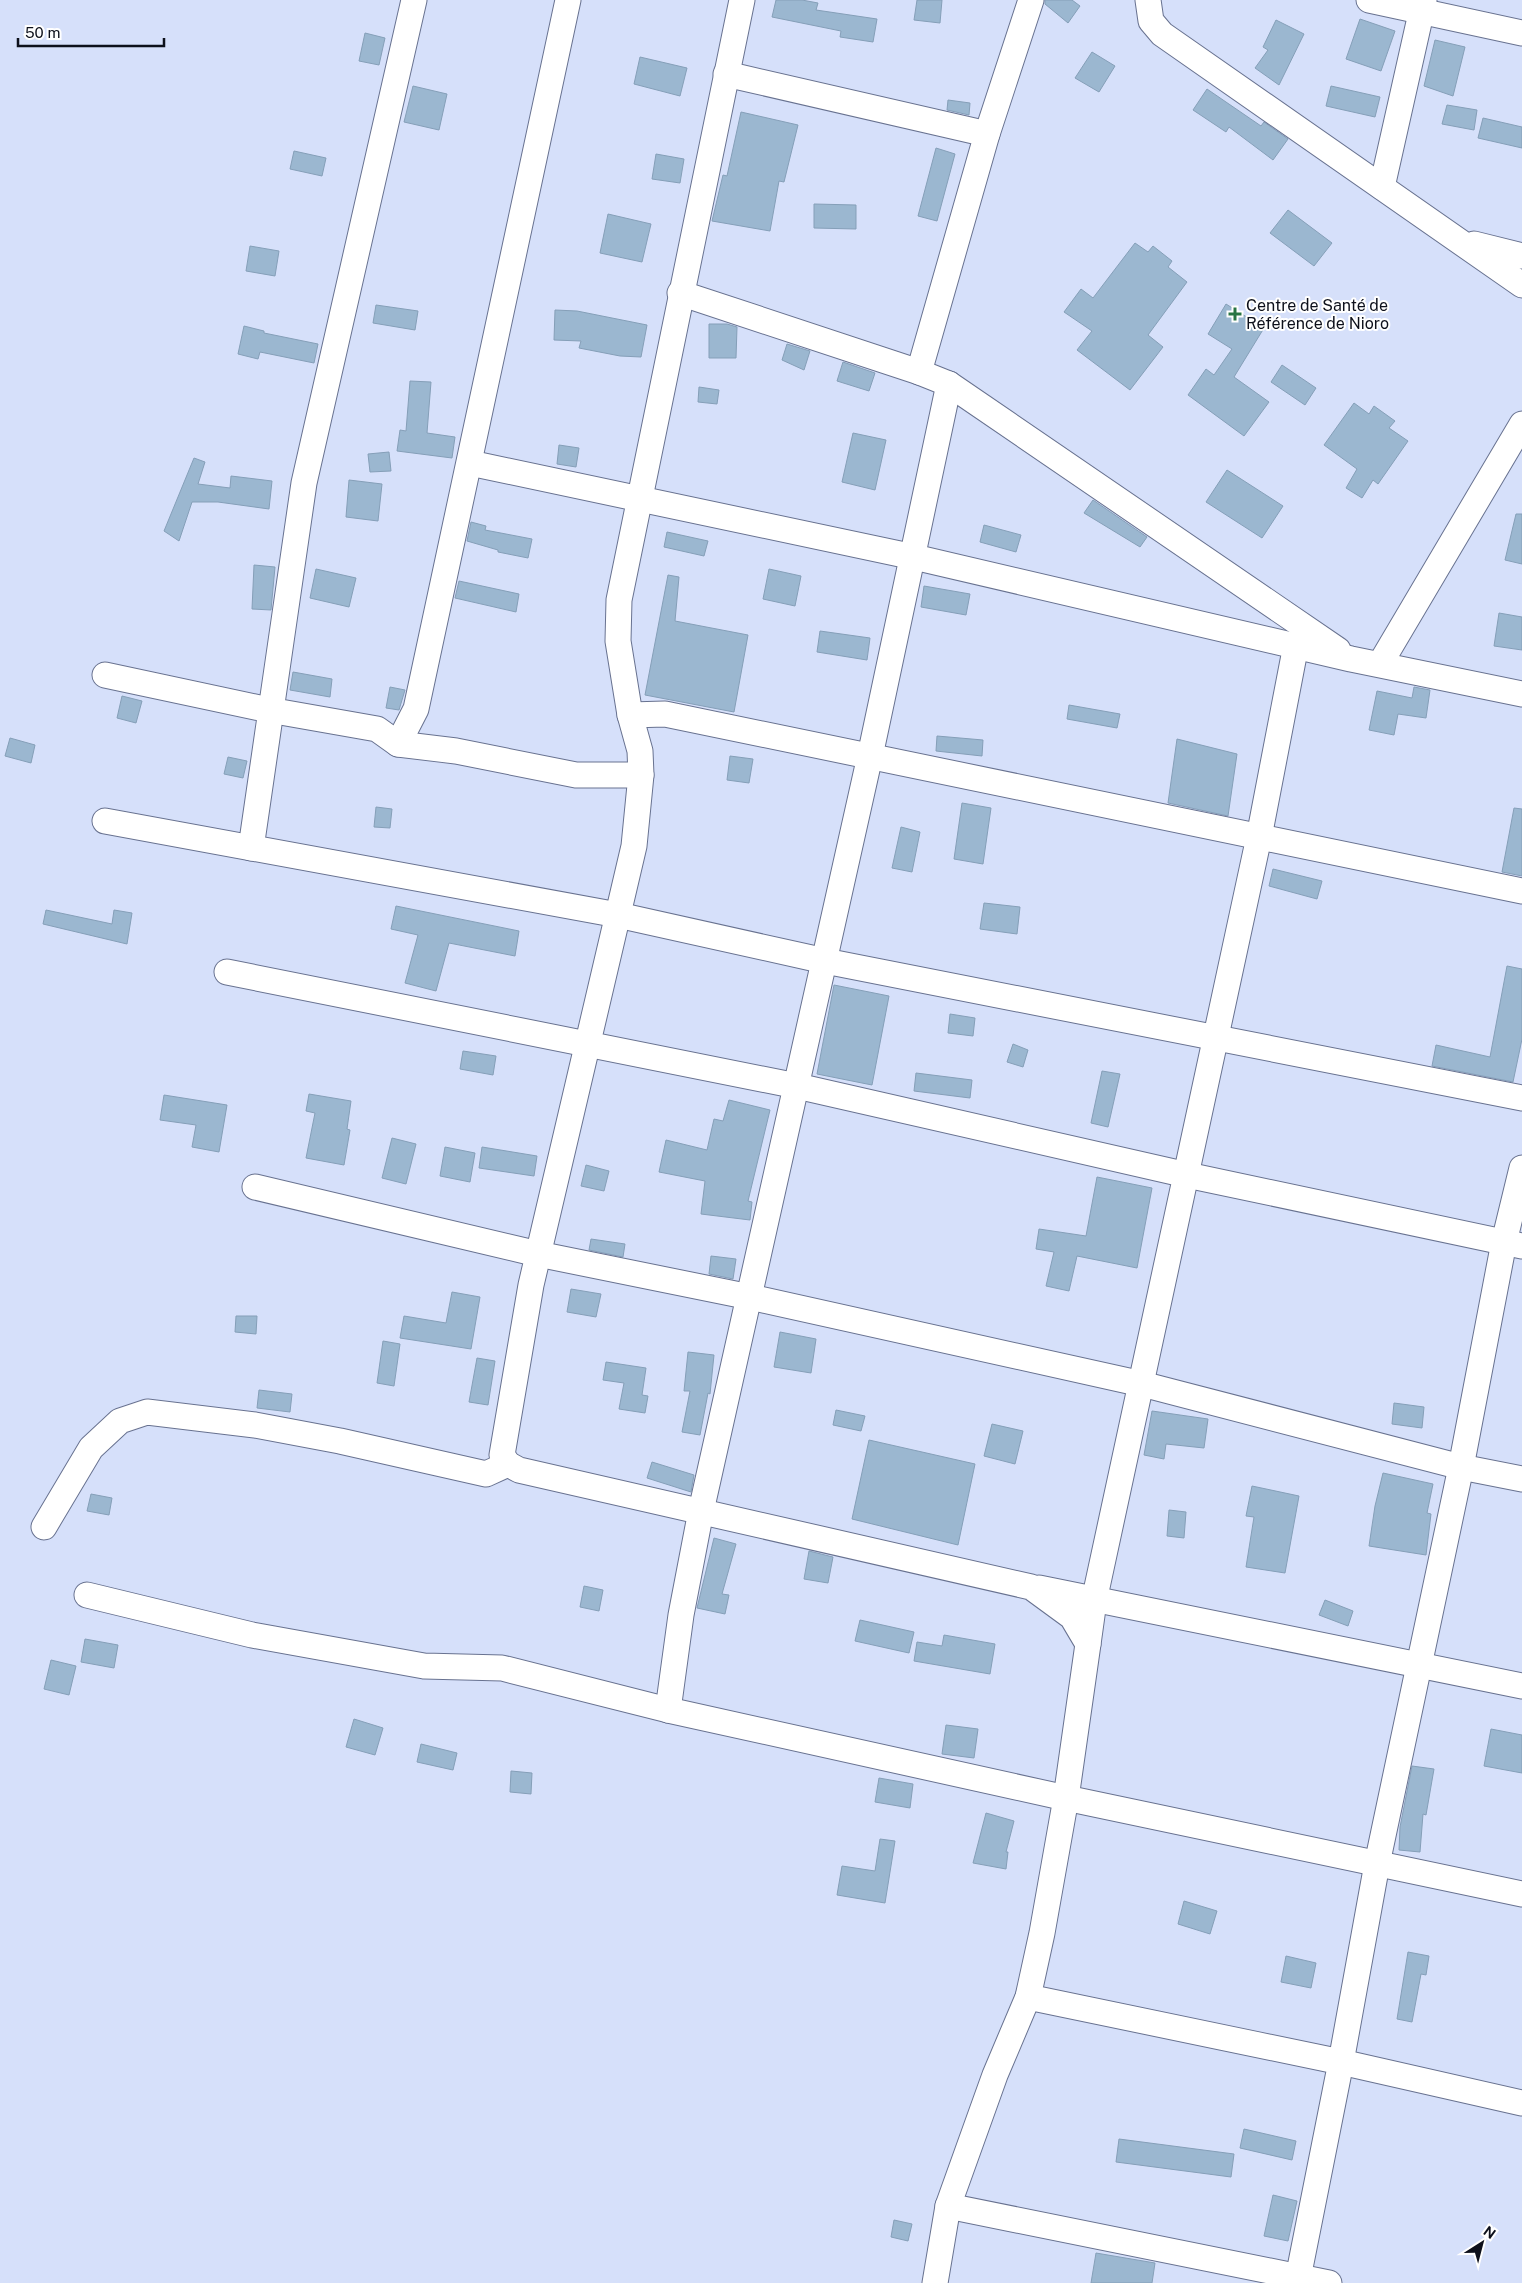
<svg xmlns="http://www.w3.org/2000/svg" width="1522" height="2283" font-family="'Public Sans',sans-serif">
  <rect width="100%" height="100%" fill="#d6e0fa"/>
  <g fill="#9bb7d0" stroke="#859fb8">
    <path d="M 776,0 L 802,0 L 818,3 L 816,10 L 877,19 L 873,42 L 840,37 L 841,31 L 772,17 Z"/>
    <path d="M 917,0 L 942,0 L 940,23 L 914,20 Z"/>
    <path d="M 1045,0 L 1072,0 L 1080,6 L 1068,23 L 1045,4 Z"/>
    <path d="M 1360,19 L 1395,31 L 1381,71 L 1346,59 Z"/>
    <path d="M 1276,20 L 1304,34 L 1279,85 L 1255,68 L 1268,50 L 1263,47 Z"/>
    <path d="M 365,33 L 385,38 L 379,65 L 359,61 Z"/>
    <path d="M 1435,40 L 1465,47 L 1453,96 L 1424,86 Z"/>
    <path d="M 1092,52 L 1115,66 L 1099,92 L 1075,78 Z"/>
    <path d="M 640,57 L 687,68 L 680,96 L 634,84 Z"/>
    <path d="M 413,86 L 447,94 L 439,130 L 404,122 Z"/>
    <path d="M 1331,86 L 1380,97 L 1375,117 L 1326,106 Z"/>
    <path d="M 1207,89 L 1261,126 L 1264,122 L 1288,139 L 1273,160 L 1229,127 L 1226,132 L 1193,110 Z"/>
    <path d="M 948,100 L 970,103 L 969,115 L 947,110 Z"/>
    <path d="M 1447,105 L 1477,110 L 1474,130 L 1442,124 Z"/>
    <path d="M 741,112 L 798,125 L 784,182 L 779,181 L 770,231 L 712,221 L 723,175 L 727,176 Z"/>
    <path d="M 1483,118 L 1522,127 L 1522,148 L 1478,138 Z"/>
    <path d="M 936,148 L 955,154 L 937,221 L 918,216 Z"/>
    <path d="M 294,151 L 326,158 L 322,176 L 290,169 Z"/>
    <path d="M 656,154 L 684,159 L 680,183 L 652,179 Z"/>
    <path d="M 814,204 L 856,205 L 856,229 L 814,228 Z"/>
    <path d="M 1288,210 L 1332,243 L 1314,266 L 1270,233 Z"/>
    <path d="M 608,214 L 651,224 L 642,262 L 600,253 Z"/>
    <path d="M 1135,243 L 1148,252 L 1153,246 L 1172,261 L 1168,267 L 1187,282 L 1148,335 L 1163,347 L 1130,390 L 1077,350 L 1092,331 L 1064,312 L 1081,289 L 1093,298 Z"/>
    <path d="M 250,246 L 279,251 L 275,276 L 246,271 Z"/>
    <path d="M 1226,304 L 1264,328 L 1234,377 L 1269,402 L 1244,436 L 1188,395 L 1206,369 L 1214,375 L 1232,349 L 1208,334 Z"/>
    <path d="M 376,305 L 418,311 L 415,330 L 373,323 Z"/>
    <path d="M 555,310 L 577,311 L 647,325 L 641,357 L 620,356 L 579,348 L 581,341 L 554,340 Z"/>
    <path d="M 709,324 L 727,324 L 737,327 L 736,358 L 709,358 Z"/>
    <path d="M 244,326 L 264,331 L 264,333 L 318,344 L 314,363 L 260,352 L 258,359 L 238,354 Z"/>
    <path d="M 787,344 L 810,351 L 804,370 L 782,360 Z"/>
    <path d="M 843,362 L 875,373 L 869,391 L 837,381 Z"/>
    <path d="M 1282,365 L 1316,388 L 1305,405 L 1271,382 Z"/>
    <path d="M 410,381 L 431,382 L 427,433 L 455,437 L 452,458 L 397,451 L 400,430 L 406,431 Z"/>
    <path d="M 699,387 L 719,390 L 717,404 L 698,402 Z"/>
    <path d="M 1354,403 L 1369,414 L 1374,406 L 1395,421 L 1389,428 L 1408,441 L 1378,484 L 1373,480 L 1362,498 L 1346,488 L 1357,469 L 1324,445 Z"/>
    <path d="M 853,433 L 886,440 L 875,490 L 842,482 Z"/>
    <path d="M 559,445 L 579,448 L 576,467 L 557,464 Z"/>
    <path d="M 389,452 L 391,471 L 370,472 L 368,454 Z"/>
    <path d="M 194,458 L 205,462 L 198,484 L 230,488 L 231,476 L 272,481 L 269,509 L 218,502 L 192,502 L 179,541 L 164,531 Z"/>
    <path d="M 1227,470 L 1283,506 L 1262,538 L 1206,502 Z"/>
    <path d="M 349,480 L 382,484 L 378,521 L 346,517 Z"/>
    <path d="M 1093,500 L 1147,537 L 1140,547 L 1084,513 Z"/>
    <path d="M 1516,514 L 1522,514 L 1522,564 L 1505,560 Z"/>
    <path d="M 471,522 L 486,526 L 485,530 L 532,539 L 528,558 L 498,552 L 498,550 L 467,541 Z"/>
    <path d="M 984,525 L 1021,535 L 1016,552 L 980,542 Z"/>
    <path d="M 667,532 L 708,541 L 704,556 L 664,547 Z"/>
    <path d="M 254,565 L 275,567 L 271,610 L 252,609 Z"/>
    <path d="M 316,569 L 356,578 L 349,607 L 310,598 Z"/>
    <path d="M 769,569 L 801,576 L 795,606 L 763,599 Z"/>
    <path d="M 668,575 L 679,577 L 675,621 L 748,635 L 734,712 L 645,695 Z"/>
    <path d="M 459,581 L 519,594 L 516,612 L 455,598 Z"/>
    <path d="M 924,586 L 970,594 L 966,615 L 921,607 Z"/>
    <path d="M 1499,613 L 1522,617 L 1522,650 L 1494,646 Z"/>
    <path d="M 820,631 L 870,638 L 867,660 L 817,652 Z"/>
    <path d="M 293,672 L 332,679 L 330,697 L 290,690 Z"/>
    <path d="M 390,687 L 405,690 L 399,710 L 386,708 Z"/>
    <path d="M 1414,687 L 1430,690 L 1426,718 L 1398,714 L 1394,735 L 1369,730 L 1377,691 L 1412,698 Z"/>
    <path d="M 122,696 L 142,701 L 136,723 L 117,718 Z"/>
    <path d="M 1069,705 L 1120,714 L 1117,728 L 1067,719 Z"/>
    <path d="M 937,736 L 983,740 L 982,756 L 936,751 Z"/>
    <path d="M 10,738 L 35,745 L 31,763 L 5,756 Z"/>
    <path d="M 1177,739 L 1237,754 L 1228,816 L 1168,803 Z"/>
    <path d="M 730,756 L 753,759 L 749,783 L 727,780 Z"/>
    <path d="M 228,757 L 247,761 L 243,778 L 224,774 Z"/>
    <path d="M 962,803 L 991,808 L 983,864 L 954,859 Z"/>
    <path d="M 376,807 L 392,809 L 390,828 L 374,827 Z"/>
    <path d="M 1514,808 L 1522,809 L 1522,876 L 1502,872 Z"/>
    <path d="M 901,827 L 920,832 L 912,872 L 892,868 Z"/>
    <path d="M 1273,869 L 1322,881 L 1317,899 L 1269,886 Z"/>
    <path d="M 984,903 L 1020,907 L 1017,934 L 980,929 Z"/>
    <path d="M 396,906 L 519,931 L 515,956 L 449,943 L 436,991 L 405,983 L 418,935 L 391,929 Z"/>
    <path d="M 46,910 L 112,924 L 114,910 L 132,913 L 127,944 L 43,924 Z"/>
    <path d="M 1507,966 L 1522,969 L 1522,1039 L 1513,1082 L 1432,1066 L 1436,1045 L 1490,1057 Z"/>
    <path d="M 834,985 L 889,996 L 872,1085 L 817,1074 Z"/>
    <path d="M 950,1014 L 975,1018 L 973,1036 L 948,1033 Z"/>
    <path d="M 1013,1044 L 1028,1050 L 1023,1067 L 1007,1062 Z"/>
    <path d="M 463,1051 L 496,1056 L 493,1075 L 460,1069 Z"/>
    <path d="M 1102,1071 L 1120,1074 L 1108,1127 L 1091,1123 Z"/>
    <path d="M 916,1073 L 972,1080 L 970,1098 L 914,1091 Z"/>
    <path d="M 309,1094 L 351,1101 L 347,1129 L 350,1130 L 344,1165 L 306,1158 L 315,1113 L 306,1111 Z"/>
    <path d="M 164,1095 L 227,1105 L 219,1152 L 192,1147 L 196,1125 L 160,1120 Z"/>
    <path d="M 729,1100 L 770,1110 L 748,1201 L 752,1202 L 750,1220 L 701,1214 L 705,1181 L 659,1172 L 666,1140 L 707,1150 L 714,1119 L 723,1121 Z"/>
    <path d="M 392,1138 L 416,1144 L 406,1184 L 382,1178 Z"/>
    <path d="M 445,1147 L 475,1153 L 470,1182 L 440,1176 Z"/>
    <path d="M 482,1147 L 537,1156 L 534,1176 L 479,1168 Z"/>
    <path d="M 586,1165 L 609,1171 L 604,1191 L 581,1186 Z"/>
    <path d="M 1097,1177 L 1152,1188 L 1137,1268 L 1077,1256 L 1069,1291 L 1046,1286 L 1054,1252 L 1036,1249 L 1039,1229 L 1086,1236 Z"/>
    <path d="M 591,1239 L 625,1244 L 623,1257 L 589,1250 Z"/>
    <path d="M 711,1256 L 736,1259 L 733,1279 L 709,1274 Z"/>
    <path d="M 571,1289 L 601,1294 L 596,1317 L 567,1312 Z"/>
    <path d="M 452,1292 L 480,1297 L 471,1349 L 400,1338 L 404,1316 L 446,1323 Z"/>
    <path d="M 236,1316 L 257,1316 L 256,1334 L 235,1332 Z"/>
    <path d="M 780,1332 L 816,1339 L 811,1373 L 774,1367 Z"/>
    <path d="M 383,1341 L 400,1344 L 394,1386 L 377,1383 Z"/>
    <path d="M 688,1352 L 714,1355 L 710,1394 L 708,1393 L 700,1435 L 682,1432 L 690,1391 L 684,1391 Z"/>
    <path d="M 477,1358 L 495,1361 L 488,1405 L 469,1402 Z"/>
    <path d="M 606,1362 L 646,1368 L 642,1395 L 648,1396 L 645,1413 L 619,1409 L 624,1383 L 603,1380 Z"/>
    <path d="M 259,1390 L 292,1394 L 290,1412 L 257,1408 Z"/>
    <path d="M 1394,1403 L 1424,1407 L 1422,1428 L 1392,1424 Z"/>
    <path d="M 836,1410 L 865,1416 L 861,1431 L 833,1425 Z"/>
    <path d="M 1152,1411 L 1208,1419 L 1204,1448 L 1166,1444 L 1164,1459 L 1144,1455 Z"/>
    <path d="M 992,1424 L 1023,1431 L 1015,1464 L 984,1456 Z"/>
    <path d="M 869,1440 L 975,1464 L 958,1545 L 852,1519 Z"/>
    <path d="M 652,1462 L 694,1475 L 691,1492 L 647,1478 Z"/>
    <path d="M 1383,1473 L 1433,1484 L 1427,1513 L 1431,1514 L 1426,1555 L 1369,1546 L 1375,1506 Z"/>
    <path d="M 1252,1486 L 1299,1496 L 1285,1573 L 1246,1567 L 1254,1517 L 1246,1516 Z"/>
    <path d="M 91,1494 L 112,1498 L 109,1515 L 87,1511 Z"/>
    <path d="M 1169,1510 L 1186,1512 L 1184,1538 L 1167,1536 Z"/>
    <path d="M 714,1538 L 736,1544 L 722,1594 L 729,1595 L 725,1614 L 697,1608 Z"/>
    <path d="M 809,1551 L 833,1557 L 828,1583 L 804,1579 Z"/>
    <path d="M 584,1586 L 603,1590 L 599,1611 L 580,1607 Z"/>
    <path d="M 1325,1600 L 1353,1611 L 1348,1626 L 1319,1615 Z"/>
    <path d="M 860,1620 L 914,1632 L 909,1653 L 855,1641 Z"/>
    <path d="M 944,1635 L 995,1644 L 990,1674 L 914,1661 L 917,1642 L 942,1646 Z"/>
    <path d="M 85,1639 L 118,1645 L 114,1668 L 81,1662 Z"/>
    <path d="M 51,1660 L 76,1666 L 69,1695 L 44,1689 Z"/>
    <path d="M 354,1719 L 383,1728 L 375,1755 L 346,1747 Z"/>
    <path d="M 946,1725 L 978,1729 L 974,1758 L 942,1754 Z"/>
    <path d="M 1491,1729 L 1522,1735 L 1522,1773 L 1484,1766 Z"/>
    <path d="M 421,1744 L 457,1753 L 453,1770 L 417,1762 Z"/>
    <path d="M 1412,1766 L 1434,1769 L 1426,1815 L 1423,1814 L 1420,1852 L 1399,1850 L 1400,1827 Z"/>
    <path d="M 511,1771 L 532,1773 L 531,1794 L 510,1792 Z"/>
    <path d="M 879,1778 L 913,1784 L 910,1808 L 875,1802 Z"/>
    <path d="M 986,1813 L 1014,1821 L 1006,1852 L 1008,1852 L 1006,1869 L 973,1863 Z"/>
    <path d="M 880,1839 L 895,1841 L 885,1903 L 837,1895 L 842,1866 L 875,1871 Z"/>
    <path d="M 1184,1901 L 1217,1911 L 1210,1934 L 1178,1924 Z"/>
    <path d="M 1408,1952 L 1429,1956 L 1426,1975 L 1421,1974 L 1412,2022 L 1397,2019 Z"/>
    <path d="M 1286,1956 L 1316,1963 L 1311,1988 L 1281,1982 Z"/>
    <path d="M 1244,2129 L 1296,2141 L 1292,2160 L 1240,2148 Z"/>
    <path d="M 1119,2139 L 1234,2154 L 1231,2177 L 1116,2162 Z"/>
    <path d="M 1273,2195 L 1297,2201 L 1288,2241 L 1264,2236 Z"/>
    <path d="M 894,2220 L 912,2224 L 908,2241 L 891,2237 Z"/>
    <path d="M 1096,2253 L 1155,2263 L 1152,2283 L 1091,2283 Z"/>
  </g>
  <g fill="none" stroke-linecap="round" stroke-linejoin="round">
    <g stroke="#687290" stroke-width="27">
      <g id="minor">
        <path d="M 742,0 L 619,600 L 618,641 L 630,715 L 640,751 L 641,775 L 634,846 L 531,1285 L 502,1455 L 508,1464 L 519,1470 L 1031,1587 L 1072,1617 L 1088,1644 L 1066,1798 L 1042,1933 L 1028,1997 L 995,2075 L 948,2206 L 935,2283"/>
        <path d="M 1148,0 L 1151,21 L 1162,34 L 1522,285"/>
        <path d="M 1369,0 L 1522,33"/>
        <path d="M 726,74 L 987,134"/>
        <path d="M 1382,187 L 1424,0"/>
        <path d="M 1474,244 L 1522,256"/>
        <path d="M 680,293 L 919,372 L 949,384 L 1338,650"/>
        <path d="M 919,372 L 987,134 L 1031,0"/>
        <path d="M 470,463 L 914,557 L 1351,659 L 1522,694"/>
        <path d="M 1380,664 L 1522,424"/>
        <path d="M 105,675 L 269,710 L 377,729 L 398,744 L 456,751 L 576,775 L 641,775"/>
        <path d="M 630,715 L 665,714 L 1522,891"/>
        <path d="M 398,744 L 416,709 L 568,0"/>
        <path d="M 105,821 L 618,915 L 825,961 L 1522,1098"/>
        <path d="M 251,848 L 304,483 L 414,0"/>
        <path d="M 227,972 L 797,1086 L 1187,1175 L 1522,1246"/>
        <path d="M 255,1187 L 538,1254 L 750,1297 L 1142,1384 L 1461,1467 L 1522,1479"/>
        <path d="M 44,1527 L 91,1448 L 120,1421 L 147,1412 L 255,1425 L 340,1441 L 486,1474 L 508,1464"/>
        <path d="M 1039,1588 L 1522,1686"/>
        <path d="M 87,1595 L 252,1635 L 424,1666 L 502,1668 L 668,1710 L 1066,1798 L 1522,1894"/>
        <path d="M 1088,1644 L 1094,1601 L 1259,837 L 1296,645"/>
        <path d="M 668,1710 L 681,1615 L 701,1511 L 870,756 L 949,384"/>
        <path d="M 1028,1997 L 1341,2062 L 1522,2103"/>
        <path d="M 948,2206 L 1329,2283"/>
        <path d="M 1297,2283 L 1341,2062 L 1377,1864 L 1461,1467 L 1504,1242 L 1522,1168"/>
      </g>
    </g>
    <use href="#minor" stroke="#fff" stroke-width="25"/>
  </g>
  <path fill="#287443" stroke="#fff" stroke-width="2" d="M1232.5 306.5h5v5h5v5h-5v5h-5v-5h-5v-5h5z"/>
  <g text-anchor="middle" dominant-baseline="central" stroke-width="4" stroke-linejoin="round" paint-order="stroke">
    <g font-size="16" fill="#0d101b" stroke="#fff" text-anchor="start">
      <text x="1246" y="305">Centre de Santé de<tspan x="1246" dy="18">Référence de Nioro</tspan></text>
    </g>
  </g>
  <g transform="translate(1482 2243) rotate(36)" stroke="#ffffff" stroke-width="4" paint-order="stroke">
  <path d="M0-4L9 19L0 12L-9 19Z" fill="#0d101b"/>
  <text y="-8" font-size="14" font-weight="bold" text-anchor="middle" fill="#0d101b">N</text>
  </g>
  <path d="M18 38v8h146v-8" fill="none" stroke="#0d101b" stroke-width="2.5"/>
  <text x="25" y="38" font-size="15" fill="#0d101b" stroke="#ffffff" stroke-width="4" paint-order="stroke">50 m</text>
</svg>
